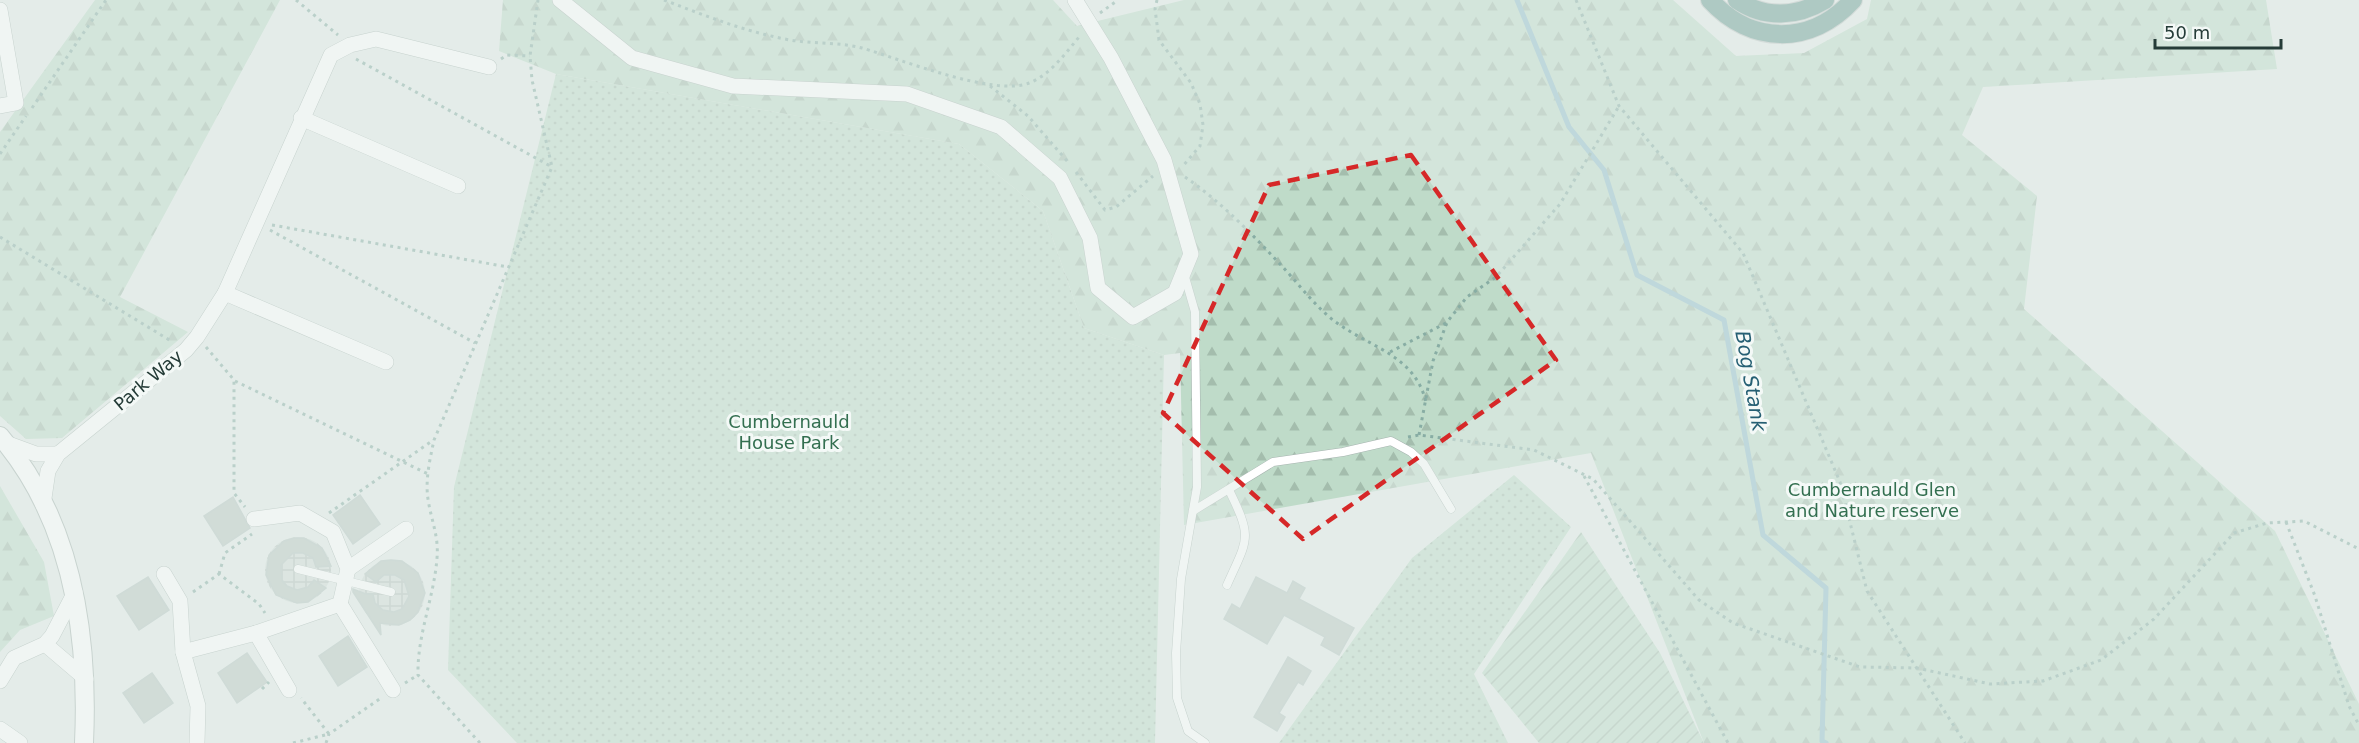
<svg xmlns="http://www.w3.org/2000/svg" width="2359" height="743" font-family="'DejaVu Sans',sans-serif">
  <defs>
    <pattern id="industrial-grid" width="8" height="8" patternUnits="userSpaceOnUse" patternTransform="scale(1.5)"><rect width="8" height="8" fill="#d2dcd8"/><path d="M0 4h8M4 0v8" fill="none" stroke="#b4beba"/></pattern>
    <pattern id="grass-dots" width="8" height="8" patternUnits="userSpaceOnUse" patternTransform="scale(1.5)"><rect width="8" height="8" fill="#bfdbc9"/><path d="M2 2h.1M6 6h.1" fill="none" stroke="#a4bdad" stroke-width="1.8" stroke-linecap="round"/></pattern>
    <pattern id="forest-firs" width="22" height="20" patternUnits="userSpaceOnUse" patternTransform="scale(1.5)"><rect width="22" height="20" fill="#bfdbc9"/><path d="M5 1l3.5 6h-7zM16 11l3.5 6h-7z" fill="#a4bdad"/></pattern>
    <pattern id="garden-furrows" width="10" height="10" patternUnits="userSpaceOnUse" patternTransform="scale(1.5)"><rect width="10" height="10" fill="#bfdbc9"/><path d="M-1 1l2-2M0 10L10 0M9 11l2-2" fill="none" stroke="#a4bdad"/></pattern>
  </defs>
  <rect width="100%" height="100%" fill="#e4ece9"/>
  <g fill="url(#industrial-grid)">
    <circle cx="298" cy="570" r="33"/>
    <circle cx="392" cy="593" r="33"/>
  </g>
  <g fill="url(#grass-dots)">
    <path d="M 556,74 L 959,144 L 1043,211 L 1084,328 L 1164,355 L 1155,743 L 517,743 L 448,670 L 454,487 Z"/>
    <path d="M 1514,475 L 1571,527 L 1474,674 L 1508,743 L 1279,743 L 1412,558 Z"/>
  </g>
  <g fill="url(#forest-firs)">
    <path d="M 95,0 L 280,0 L 120,297 L 188,332 L 62,438 L 26,439 L 0,416 L 0,132 Z"/>
    <path d="M 503,0 L 1053,0 L 1077,26 L 1184,0 L 1673,0 L 1736,56 L 1804,53 L 1867,19 L 1871,0 L 2266,0 L 2277,69 L 1983,87 L 1962,135 L 2037,196 L 2024,309 L 2275,531 L 2359,704 L 2359,743 L 1704,743 L 1591,453 L 1184,525 L 1180,353 L 1164,355 L 1084,328 L 1043,211 L 959,144 L 556,74 L 499,51 Z"/>
    <path d="M 0,486 L 44,562 L 54,616 L 20,630 L 0,652 Z"/>
  </g>
  <path fill="url(#garden-furrows)" d="M 1581,532 L 1660,653 L 1704,743 L 1539,743 L 1482,673 Z"/>
  <g fill="none" stroke-linecap="round" stroke-linejoin="round">
    <path stroke="#92becc" stroke-width="5" d="M 1517,0 L 1569,127 L 1604,170 L 1637,275 L 1724,320 L 1763,535 L 1826,588 L 1822,741 L 1826,743"/>
  </g>
  <g fill="#bac7c2" stroke="#b7c5c1" stroke-width="1.5">
    <path d="M 360,495 L 380,524 L 353,544 L 333,515 Z"/>
    <path d="M 233,497 L 250,528 L 223,546 L 204,516 Z"/>
    <path d="M 294,538 L 304,538 L 322,548 L 331,566 L 316,567 L 313,558 L 303,553 L 293,553 L 281,565 L 282,580 L 287,586 L 297,590 L 308,587 L 314,580 L 326,588 L 308,602 L 297,603 L 276,595 L 266,575 L 269,555 L 284,541 Z"/>
    <path d="M 391,560 L 402,561 L 418,573 L 425,593 L 418,612 L 410,620 L 399,625 L 380,623 L 381,635 L 353,592 L 353,589 L 366,594 L 373,594 L 375,603 L 383,610 L 394,612 L 402,609 L 409,596 L 404,580 L 395,575 L 384,575 L 376,582 L 365,574 L 381,561 Z"/>
    <path d="M 148,577 L 169,610 L 139,630 L 117,596 Z"/>
    <path d="M 1256,577 L 1287,593 L 1293,581 L 1305,588 L 1299,599 L 1354,628 L 1339,655 L 1321,645 L 1325,637 L 1284,615 L 1267,644 L 1224,619 L 1232,604 L 1240,609 Z"/>
    <path d="M 348,636 L 367,667 L 338,686 L 319,656 Z"/>
    <path d="M 247,653 L 267,682 L 237,703 L 218,673 Z"/>
    <path d="M 1288,657 L 1311,671 L 1303,685 L 1298,682 L 1279,713 L 1285,717 L 1277,731 L 1254,717 Z"/>
    <path d="M 152,673 L 173,703 L 144,723 L 123,693 Z"/>
  </g>
  <g fill="none" stroke-linecap="round" stroke-linejoin="round">
    <g stroke="#a7b4b0" stroke-width="9">
      <g id="service">
        <path d="M 1185,277 L 1195,312 L 1197,487 L 1181,579 L 1176,653 L 1177,698 L 1188,731 L 1205,743"/>
        <path d="M 1193,511 L 1273,462 L 1343,452 L 1391,441 L 1411,452 L 1424,464 L 1451,509"/>
        <path d="M 298,569 L 391,592"/>
        <path d="M 1227,585 C 1248,538 1253,539 1229,490"/>
      </g>
    </g>
    <g stroke="#a7b4b0" stroke-width="16">
      <g id="minor">
        <path d="M 560,0 L 632,58 L 733,86 L 907,94 L 1001,127 L 1060,178 L 1090,238 L 1098,288 L 1133,317 L 1175,293 L 1191,254 L 1164,160 L 1111,58 L 1075,0"/>
        <path d="M 0,10 L 16,103 L 0,106"/>
        <path d="M 301,118 L 458,186"/>
        <path d="M 225,293 L 386,362"/>
        <path d="M 6,443 L 36,454 L 58,454"/>
        <path d="M 43,505 L 48,471 L 58,454 L 186,350 L 197,337 L 225,293 L 331,55 L 350,45 L 376,39 L 489,67"/>
        <path d="M 348,569 L 406,529"/>
        <path d="M 164,574 L 180,601 L 183,652 L 198,706 L 197,743"/>
        <path d="M 340,604 L 393,690"/>
        <path d="M 256,633 L 289,690"/>
        <path d="M 45,644 L 86,679"/>
        <path d="M 183,652 L 256,633 L 340,604 L 348,569 L 333,532 L 300,513 L 254,519"/>
        <path d="M 0,681 L 14,658 L 45,644 L 52,636 L 75,592"/>
        <path d="M 0,729 L 20,743"/>
      </g>
    </g>
    <g stroke="#a7b4b0" stroke-width="20">
      <path id="tertiary" d="M 0,436 C 73,521 89,635 84,743"/>
    </g>
    <g stroke="#c2c8c7" stroke-width="20">
      <g id="primary">
        <path d="M 1710,0 C 1751,45 1811,46 1853,0"/>
        <path d="M 1737,0 C 1765,19 1797,17 1825,0"/>
      </g>
    </g>
    <g stroke="#88ada4" stroke-width="3" stroke-dasharray="3 4.5" stroke-linecap="butt">
      <path d="M 296,0 L 338,35"/>
      <path d="M 664,0 C 706,16 746,32 790,40 C 813,44 839,42 862,48 C 900,59 994,97 1029,83 C 1050,75 1065,54 1079,37"/>
      <path d="M 1157,0 L 1155,9 L 1159,40 L 1191,83 L 1200,104 L 1203,125 L 1200,146 L 1182,167"/>
      <path d="M 1576,0 L 1619,106 L 1743,253 L 1840,482 L 1867,591 L 1965,743"/>
      <path d="M 1100,13 L 1118,0"/>
      <path d="M 356,59 L 552,167"/>
      <path d="M 501,59 L 507,55 L 530,56"/>
      <path d="M 990,86 L 1028,116 L 1068,162"/>
      <path d="M 32,108 L 106,0"/>
      <path d="M 0,154 L 26,116"/>
      <path d="M 1076,172 L 1105,210 L 1116,207 L 1153,176"/>
      <path d="M 1185,177 C 1220,201 1251,233 1280,264 C 1298,283 1316,308 1337,323 C 1372,348 1415,356 1426,402"/>
      <path d="M 272,225 L 508,267"/>
      <path d="M 270,230 L 475,343"/>
      <path d="M 0,237 L 171,341"/>
      <path d="M 206,347 L 234,380 L 234,493 L 245,507"/>
      <path d="M 1390,352 L 1446,323"/>
      <path d="M 235,381 L 428,474"/>
      <path d="M 1419,435 L 1433,361 L 1447,322 L 1467,297 L 1496,277 L 1560,204 L 1619,106"/>
      <path d="M 1408,437 L 1419,435 L 1534,450 L 1593,479 L 1699,600 L 1733,623 L 1860,667 L 1917,668 L 1990,684 L 2043,681 L 2101,660 L 2154,619 L 2234,533 L 2267,523 L 2304,521 L 2359,549"/>
      <path d="M 1584,476 L 1728,743"/>
      <path d="M 329,513 L 432,441"/>
      <path d="M 2286,522 L 2315,596 L 2349,706 L 2359,725"/>
      <path d="M 219,574 L 225,553 L 252,534"/>
      <path d="M 193,592 L 219,574 L 259,604 L 265,613"/>
      <path d="M 405,683 L 418,675"/>
      <path d="M 262,689 L 269,682"/>
      <path d="M 293,743 L 329,734 L 301,698"/>
      <path d="M 326,743 L 329,734 L 381,698"/>
      <path d="M 480,743 L 418,675 C 417,635 434,598 437,558 C 439,536 431,520 428,499 C 425,480 430,459 434,440 L 552,167 L 532,80 L 530,56 L 538,0"/>
    </g>
    <use href="#service" stroke="#fff" stroke-width="8"/>
    <use href="#minor" stroke="#fff" stroke-width="15"/>
    <use href="#tertiary" stroke="#fff" stroke-width="18"/>
    <use href="#primary" stroke="#6d9d95" stroke-width="18"/>
  </g>
  <path d="M0 0H2359V743H0ZM 1411,155 L 1556,360 L 1303,539 L 1163,413 L 1269,185 Z" fill="#e4ece9" fill-opacity=".55" fill-rule="evenodd"/>
  <path fill="none" stroke="#d62828" stroke-width="4.5" stroke-dasharray="12 8" stroke-linejoin="round" d="M 1411,155 L 1556,360 L 1303,539 L 1163,413 L 1269,185 Z"/>
  <g text-anchor="middle" dominant-baseline="central" stroke-width="6" stroke-linejoin="round" paint-order="stroke">
    <g font-size="18" fill="#253c38" stroke="#f4f9f7">
      <text transform="translate(148 380) rotate(-40)">Park Way</text>
    </g>
    <g font-size="18" fill="#336f50" stroke="#f4f9f7">
      <text x="789" y="421">Cumbernauld<tspan x="789" dy="21">House Park</tspan></text>
      <text x="1872" y="489">Cumbernauld Glen<tspan x="1872" dy="21">and Nature reserve</tspan></text>
    </g>
    <g font-size="20" font-style="italic" fill="#255f73" stroke="#f4f9f7">
      <text transform="translate(1751 381) rotate(80)">Bog Stank</text>
    </g>
  </g>
  <path d="M2155 39v9h126v-9" fill="none" stroke="#253c38" stroke-width="3"/>
  <text x="2164" y="39" font-size="18" fill="#253c38" stroke="#f4f9f7" stroke-width="4.5" paint-order="stroke">50 m</text>
</svg>
